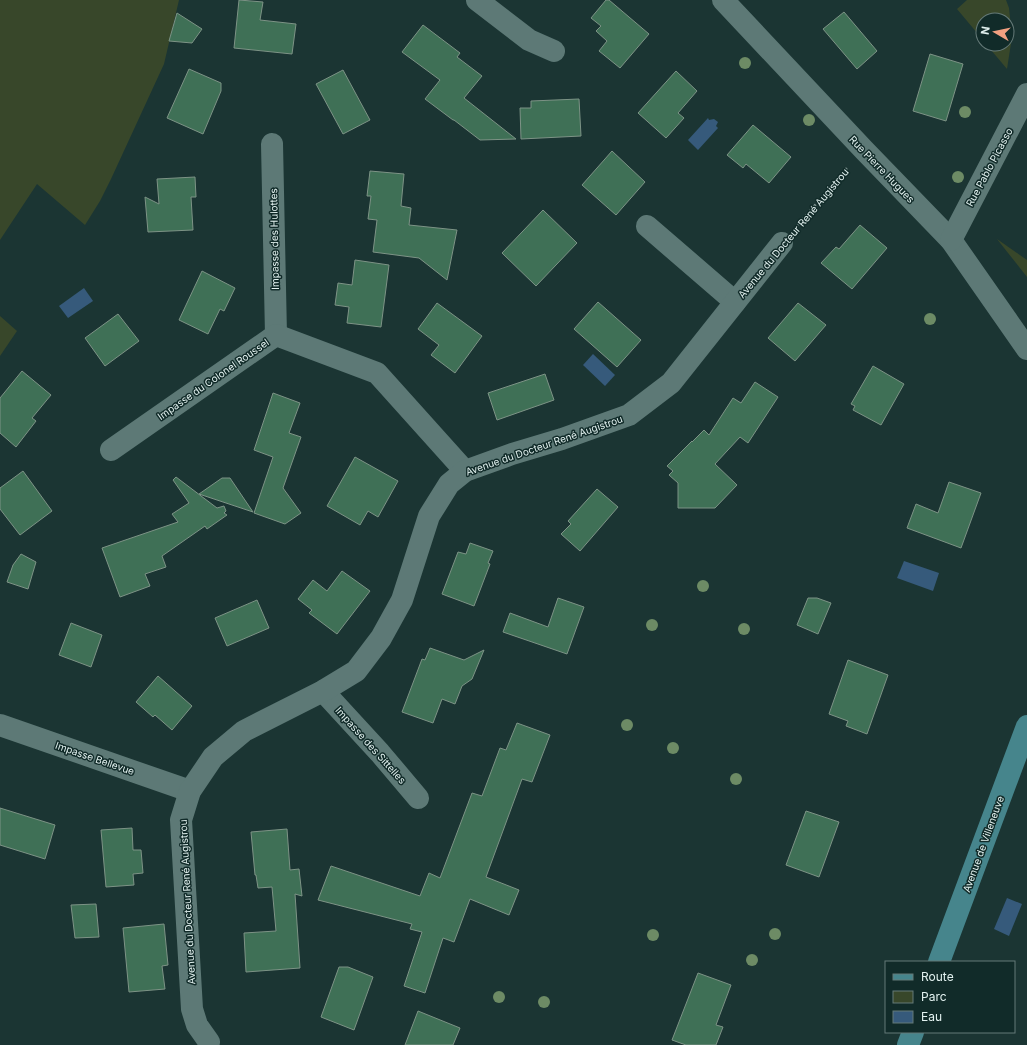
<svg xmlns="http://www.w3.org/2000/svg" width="1027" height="1045" font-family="Inter,sans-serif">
  <rect width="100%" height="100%" fill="#1b3533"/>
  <g fill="#38472a">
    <path d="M 0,0 L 179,0 L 164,64 L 111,179 L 100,201 L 85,225 L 37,184 L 0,240 Z"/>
    <path d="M 967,0 L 1006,0 L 1009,8 L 1012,37 L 1007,69 L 986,44 L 1007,44 L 1007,20 L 983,20 L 983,40 L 957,9 Z"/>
    <path d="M 997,239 L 1027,260 L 1027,277 Z"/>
    <path d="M 0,316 L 17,331 L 0,356 Z"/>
  </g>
  <g fill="#365a7b">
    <path d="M 708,118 L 709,120 L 714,119 L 718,122 L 716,126 L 718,128 L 698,150 L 688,140 Z"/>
    <path d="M 84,288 L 93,301 L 68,318 L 59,306 Z"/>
    <path d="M 593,354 L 615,375 L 605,386 L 583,365 Z"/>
    <path d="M 904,561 L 939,573 L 933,591 L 897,578 Z"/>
    <path d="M 1007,898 L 1022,904 L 1009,936 L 994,929 Z"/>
  </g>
  <g fill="#3f7056" stroke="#7d9386">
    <path d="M 239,0 L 263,2 L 260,20 L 296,24 L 292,54 L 234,48 Z"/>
    <path d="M 606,0 L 609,0 L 649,34 L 620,68 L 599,51 L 607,41 L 596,31 L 601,26 L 591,18 Z"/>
    <path d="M 844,12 L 877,51 L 857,69 L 823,29 Z"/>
    <path d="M 177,13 L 202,29 L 192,43 L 169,41 Z"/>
    <path d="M 423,25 L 460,53 L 457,57 L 482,76 L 464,98 L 516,139 L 480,140 L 454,120 L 453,120 L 425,99 L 440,80 L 402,52 Z"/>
    <path d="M 930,54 L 963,64 L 946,121 L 913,111 Z"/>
    <path d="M 189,69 L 221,83 L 221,91 L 203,134 L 167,118 Z"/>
    <path d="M 343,70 L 370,120 L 343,134 L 316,84 Z"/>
    <path d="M 676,71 L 697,91 L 678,113 L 684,118 L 666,138 L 638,113 Z"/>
    <path d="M 579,99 L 581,136 L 521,139 L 520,108 L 531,108 L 531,101 Z"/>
    <path d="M 753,125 L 791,157 L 769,183 L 746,164 L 743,168 L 727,155 Z"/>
    <path d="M 612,151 L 645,182 L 616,215 L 582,185 Z"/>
    <path d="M 370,171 L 404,174 L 401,206 L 411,208 L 409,225 L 457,230 L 447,280 L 419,258 L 373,252 L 377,220 L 368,219 L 371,196 L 367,196 Z"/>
    <path d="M 195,177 L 196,197 L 191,197 L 193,230 L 148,232 L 145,197 L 159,204 L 157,179 Z"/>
    <path d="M 543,210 L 577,243 L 536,286 L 502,253 Z"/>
    <path d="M 860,225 L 887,248 L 852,289 L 821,263 L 836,247 L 839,249 Z"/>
    <path d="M 355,260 L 389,265 L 381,327 L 347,323 L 349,307 L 335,305 L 338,283 L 352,285 Z"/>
    <path d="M 202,271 L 235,288 L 224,311 L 220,309 L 208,334 L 179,320 Z"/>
    <path d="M 598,302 L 641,340 L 617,367 L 574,329 Z"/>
    <path d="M 437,303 L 482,336 L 455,373 L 431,355 L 439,345 L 418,329 Z"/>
    <path d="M 798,303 L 826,325 L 795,361 L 768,338 Z"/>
    <path d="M 118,314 L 139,341 L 105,366 L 85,338 Z"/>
    <path d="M 873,366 L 904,384 L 881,425 L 853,410 L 855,406 L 851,404 Z"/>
    <path d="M 22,371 L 51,395 L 32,418 L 36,421 L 16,447 L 0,433 L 0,398 Z"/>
    <path d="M 545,374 L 554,400 L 497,420 L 488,393 Z"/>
    <path d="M 755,382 L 778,397 L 748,443 L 740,437 L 715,464 L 737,485 L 715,508 L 678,508 L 678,483 L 669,475 L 673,471 L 667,466 L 692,441 L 692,442 L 704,430 L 709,435 L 733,398 L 741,403 Z"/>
    <path d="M 273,393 L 300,403 L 289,433 L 301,437 L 283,488 L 301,513 L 285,524 L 254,513 L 273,457 L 254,450 Z"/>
    <path d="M 355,457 L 398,481 L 378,517 L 368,511 L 360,525 L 327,506 Z"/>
    <path d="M 23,471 L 52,511 L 20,535 L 0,509 L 0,488 Z"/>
    <path d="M 176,477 L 217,508 L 224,506 L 226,511 L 224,513 L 227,515 L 207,529 L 205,526 L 162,556 L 166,567 L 145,574 L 150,586 L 120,597 L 102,548 L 178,522 L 172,514 L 189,503 L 173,480 Z"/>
    <path d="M 222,478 L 230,478 L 253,512 L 199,494 Z"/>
    <path d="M 949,482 L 981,493 L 961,548 L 907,528 L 916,504 L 938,513 Z"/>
    <path d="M 597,489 L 618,507 L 580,551 L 561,534 L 571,524 L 568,521 Z"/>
    <path d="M 470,543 L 493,551 L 488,563 L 490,564 L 474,606 L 442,594 L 458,552 L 466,554 Z"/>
    <path d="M 21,554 L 36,562 L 28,589 L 7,582 L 13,565 Z"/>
    <path d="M 342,571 L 370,591 L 337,634 L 309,613 L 312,610 L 298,599 L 313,580 L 327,591 Z"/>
    <path d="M 558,598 L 584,607 L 567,654 L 503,632 L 510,613 L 548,627 Z"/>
    <path d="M 808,598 L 817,598 L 831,603 L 818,634 L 797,625 Z"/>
    <path d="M 257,600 L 269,628 L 227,646 L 215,618 Z"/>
    <path d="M 71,623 L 102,635 L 91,667 L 59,655 Z"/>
    <path d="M 430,648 L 464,660 L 484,650 L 472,679 L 462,686 L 455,704 L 442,699 L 433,723 L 402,712 L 422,659 L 425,660 Z"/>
    <path d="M 848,660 L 888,675 L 867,734 L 846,726 L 848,721 L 829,714 Z"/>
    <path d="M 158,676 L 192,706 L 172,730 L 155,715 L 153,717 L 136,702 Z"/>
    <path d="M 517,723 L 550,735 L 532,782 L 522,779 L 486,877 L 519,890 L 509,915 L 470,899 L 454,942 L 443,938 L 425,993 L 404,986 L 422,932 L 410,929 L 412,924 L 318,900 L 331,866 L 420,896 L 429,873 L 440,878 L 472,793 L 482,796 L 500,748 L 506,750 Z"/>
    <path d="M 0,808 L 55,825 L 45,859 L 0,845 Z"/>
    <path d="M 806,811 L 839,822 L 819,877 L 786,865 Z"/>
    <path d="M 132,828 L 133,850 L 141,850 L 143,873 L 133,874 L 134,885 L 106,887 L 101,830 Z"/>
    <path d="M 287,829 L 290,870 L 299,869 L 302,896 L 295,894 L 300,968 L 246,972 L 244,933 L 276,931 L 272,887 L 258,888 L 256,875 L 255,875 L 251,832 Z"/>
    <path d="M 96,904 L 99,937 L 75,938 L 71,905 Z"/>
    <path d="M 164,924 L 168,965 L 162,966 L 165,989 L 129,992 L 123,928 Z"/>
    <path d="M 339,967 L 348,967 L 373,977 L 354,1030 L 321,1017 Z"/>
    <path d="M 698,973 L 731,985 L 716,1025 L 723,1027 L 716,1045 L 686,1045 L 672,1040 Z"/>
    <path d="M 418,1011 L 460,1028 L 453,1045 L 405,1045 Z"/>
  </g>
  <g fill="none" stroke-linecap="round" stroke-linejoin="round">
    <path stroke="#829694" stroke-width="2.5" stroke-dasharray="3 3" stroke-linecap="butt" d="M 798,225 L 847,168"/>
    <g stroke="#5d7976" stroke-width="22">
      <path d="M 477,0 L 529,40 L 554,51"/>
      <path d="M 723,0 L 864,150 L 951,240 L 1027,349"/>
      <path d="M 272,144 L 276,335"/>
      <path d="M 647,226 L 735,302"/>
      <path d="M 951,240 L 1027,94"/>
      <path d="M 111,450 L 276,335 L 377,373 L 465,471"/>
      <path d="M 323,691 L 380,753 L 418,798"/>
      <path d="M 0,725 L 190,791"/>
      <path d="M 209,1042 L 197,1025 L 192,1009 L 181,820 L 190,791 L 213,757 L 244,731 L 323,691 L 356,671 L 381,638 L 402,600 L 429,516 L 449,484 L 465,471 L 512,454 L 562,439 L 629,415 L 671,383 L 782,243"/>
    </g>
    <g stroke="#46858c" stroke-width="22">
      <path d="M 939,962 L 1027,726"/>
      <path d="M 908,1045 L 913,1032"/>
    </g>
  </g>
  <g fill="#6d8b65">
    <circle cx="745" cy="63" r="6"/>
    <circle cx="965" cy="112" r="6"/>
    <circle cx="809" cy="120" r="6"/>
    <circle cx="958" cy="177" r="6"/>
    <circle cx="930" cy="319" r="6"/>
    <circle cx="703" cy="586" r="6"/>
    <circle cx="652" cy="625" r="6"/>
    <circle cx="744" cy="629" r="6"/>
    <circle cx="627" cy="725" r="6"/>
    <circle cx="673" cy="748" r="6"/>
    <circle cx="736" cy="779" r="6"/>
    <circle cx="775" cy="934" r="6"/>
    <circle cx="653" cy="935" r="6"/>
    <circle cx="752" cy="960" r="6"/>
    <circle cx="499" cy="997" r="6"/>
    <circle cx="544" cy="1002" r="6"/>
  </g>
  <g text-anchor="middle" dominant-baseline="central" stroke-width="3" stroke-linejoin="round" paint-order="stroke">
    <g font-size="10" fill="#e2f1ef" stroke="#112b29">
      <text transform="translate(989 167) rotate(-62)">Rue Pablo Picasso</text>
      <text transform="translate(882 169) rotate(46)">Rue Pierre Hugues</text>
      <text transform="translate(793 233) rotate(-50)">Avenue du Docteur René Augistrou</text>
      <text transform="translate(274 239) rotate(-91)">Impasse des Hulottes</text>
      <text transform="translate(213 379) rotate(-35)">Impasse du Colonel Roussel</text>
      <text transform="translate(544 445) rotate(-19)">Avenue du Docteur René Augistrou</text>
      <text transform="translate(371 745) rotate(48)">Impasse des Sittelles</text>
      <text transform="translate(95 758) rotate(19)">Impasse Bellevue</text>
      <text transform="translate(983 844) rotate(-70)">Avenue de Villeneuve</text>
      <text transform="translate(187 902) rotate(-93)">Avenue du Docteur René Augistrou</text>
    </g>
  </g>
  <rect x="885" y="961" width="130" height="72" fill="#112b29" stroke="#657a78"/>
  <rect x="893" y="974" width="20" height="6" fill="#46858c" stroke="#657a78"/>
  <text x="921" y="981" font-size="12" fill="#e2f1ef">Route</text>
  <rect x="893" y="991" width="20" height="12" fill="#38472a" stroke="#657a78"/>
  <text x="921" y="1001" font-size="12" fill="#e2f1ef">Parc</text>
  <rect x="893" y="1011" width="20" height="12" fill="#365a7b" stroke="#657a78"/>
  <text x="921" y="1021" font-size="12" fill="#e2f1ef">Eau</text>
  <g transform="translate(995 32) rotate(279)"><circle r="19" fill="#112b29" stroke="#657a78"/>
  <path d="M0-3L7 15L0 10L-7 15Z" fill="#f2a080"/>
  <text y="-6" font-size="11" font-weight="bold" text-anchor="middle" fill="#e2f1ef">N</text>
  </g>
</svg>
